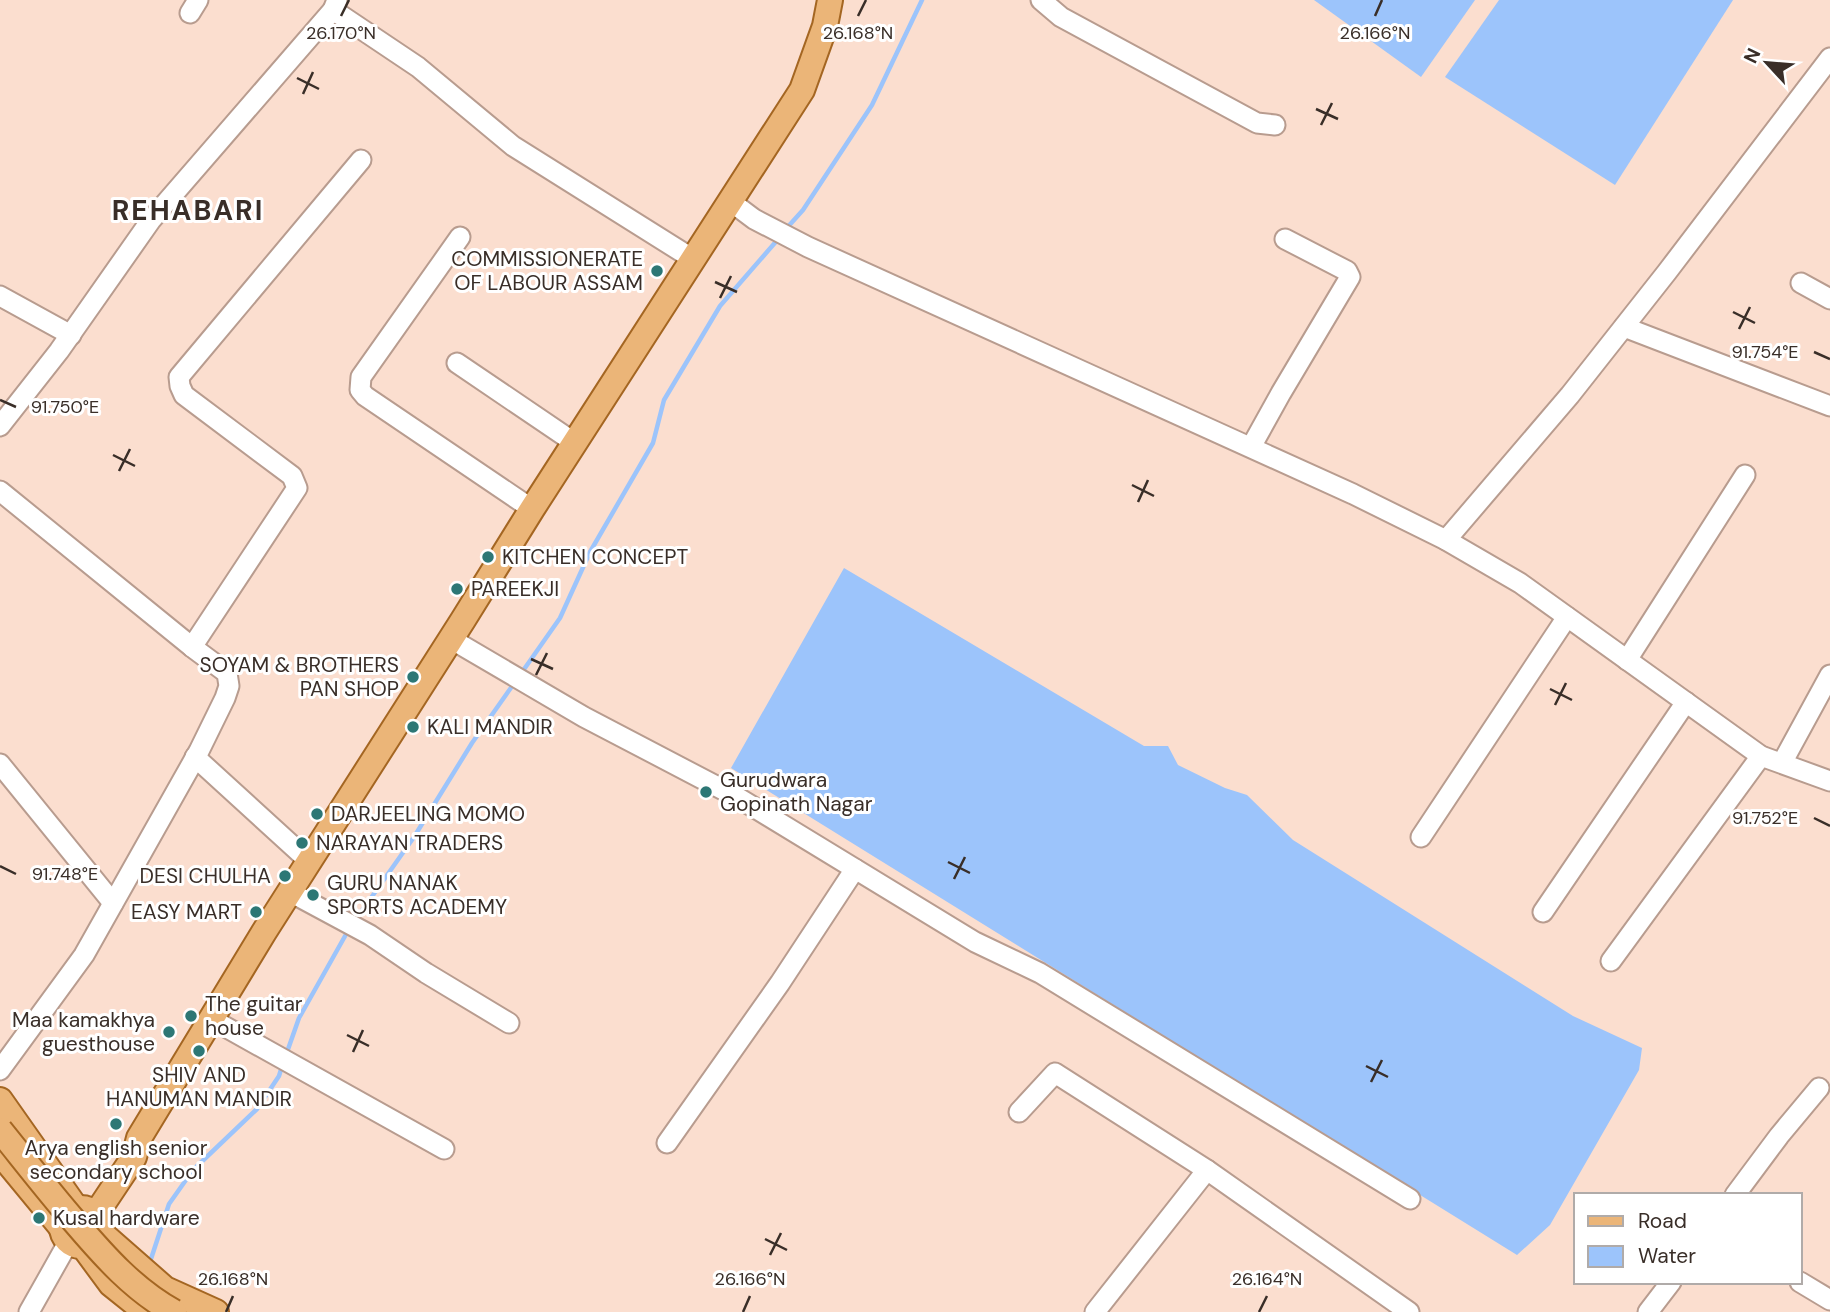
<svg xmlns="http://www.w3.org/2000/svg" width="1830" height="1312" font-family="'DM Sans',sans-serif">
  <rect width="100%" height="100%" fill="#fbdecf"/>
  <g fill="#9cc4fb">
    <path d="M 1314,0 L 1475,0 L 1421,77 Z"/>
    <path d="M 1499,0 L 1733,0 L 1615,185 L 1445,77 Z"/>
    <path d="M 844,568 L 1144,746 L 1168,746 L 1178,765 L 1225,788 L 1247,795 L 1293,840 L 1573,1016 L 1642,1048 L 1639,1070 L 1550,1225 L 1517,1255 L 731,768 Z"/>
  </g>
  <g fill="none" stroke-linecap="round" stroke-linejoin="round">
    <g stroke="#9cc4fb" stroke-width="4.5">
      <path d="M 785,230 L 803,210 L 872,105 L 922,0"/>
      <path d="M 520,675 L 560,618 L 590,552 L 653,443 L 664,400 L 720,306 L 780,237"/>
      <path d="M 354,922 L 414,837 L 472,743 L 515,682"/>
      <path d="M 286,1055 L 299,1018 L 349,929"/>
      <path d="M 149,1265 L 169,1204 L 193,1170 L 257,1109 L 279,1076 L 283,1063"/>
    </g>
    <g stroke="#b89c8f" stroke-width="23">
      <g id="minor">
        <path d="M 1041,0 L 1061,17 L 1257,123 L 1275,125"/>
        <path d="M 333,10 L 418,67 L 513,146 L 693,259"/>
        <path d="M 190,13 L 198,0"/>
        <path d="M 730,201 L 754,219 L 808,247 L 1353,494 L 1446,540 L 1520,583 L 1761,756 L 1830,781"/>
        <path d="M 460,237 L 361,377 L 360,390 L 365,396 L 532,509"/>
        <path d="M 1801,283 L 1830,299"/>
        <path d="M 0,296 L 71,335"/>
        <path d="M 1624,327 L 1830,406"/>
        <path d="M 457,363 L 575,443"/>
        <path d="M 0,426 L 59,351 L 151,220 L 333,10 L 337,0"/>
        <path d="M 1251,447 L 1281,393 L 1350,277 L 1347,271 L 1285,239"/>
        <path d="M 0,491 L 192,647 L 227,673 L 229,686 L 225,698 L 199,751 L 84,955 L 0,1070"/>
        <path d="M 1446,540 L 1570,395 L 1667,272 L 1830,58"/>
        <path d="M 451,639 L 584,717 L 737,797 L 975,942 L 1040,973 L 1410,1199"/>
        <path d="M 192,647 L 297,488 L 292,476 L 184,395 L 180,386 L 179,377 L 361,160"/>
        <path d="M 1627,660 L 1745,475"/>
        <path d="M 195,757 L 309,861"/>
        <path d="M 1782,763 L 1830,675"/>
        <path d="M 0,764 L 113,903"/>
        <path d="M 1421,837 L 1567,617"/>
        <path d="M 290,892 L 370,935 L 426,973 L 509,1023"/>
        <path d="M 1543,912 L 1686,702"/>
        <path d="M 1611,961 L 1761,756"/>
        <path d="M 213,1020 L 444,1149"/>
        <path d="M 1019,1112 L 1055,1073 L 1207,1170 L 1095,1312"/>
        <path d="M 667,1143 L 780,983 L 855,869"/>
        <path d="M 1207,1170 L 1409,1312"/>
        <path d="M 1735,1195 L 1779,1136 L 1819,1088"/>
        <path d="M 1800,1282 L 1830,1300"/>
        <path d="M 29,1312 L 69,1241"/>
        <path d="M 1648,1312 L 1671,1282"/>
      </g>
    </g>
    <g stroke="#a46622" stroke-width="28">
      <g id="major">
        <path d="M 0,1100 L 76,1208"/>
        <path d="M 0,1153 L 62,1228"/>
        <circle cx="81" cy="1227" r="19"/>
        <path d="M 96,1214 L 134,1157 L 139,1138 L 264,932 L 463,620 L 532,509 L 802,90 L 825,26 L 830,0"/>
        <path d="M 100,1232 L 165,1289 L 216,1312"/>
        <path d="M 83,1246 L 111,1284 L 146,1312"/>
      </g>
    </g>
    <use href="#minor" stroke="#fff" stroke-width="19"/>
    <use href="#major" stroke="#ebb578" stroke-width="24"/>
    <g stroke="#a46622" stroke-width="28" stroke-linecap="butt">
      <path id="major-bridge" d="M 0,1130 C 25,1161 49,1192 75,1222 C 104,1256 134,1290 174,1312"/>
    </g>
    <use href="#major-bridge" stroke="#ebb578" stroke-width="24"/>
  </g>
  <path fill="none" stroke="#392e28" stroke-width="2.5" d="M 341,16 L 349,0M 858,16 L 866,0M 1375,16 L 1382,0M 297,78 L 319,89M 303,94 L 313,72M 1316,109 L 1338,119M 1321,125 L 1332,103M 715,282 L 737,292M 720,298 L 731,276M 1733,312 L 1755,323M 1739,329 L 1750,307M 1814,352 L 1830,359M 0,400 L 16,407M 113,455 L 135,466M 119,471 L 130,449M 1132,485 L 1154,496M 1138,502 L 1148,480M 531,659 L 553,669M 536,675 L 547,653M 1550,689 L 1572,700M 1555,705 L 1566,683M 1814,818 L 1830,826M 948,862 L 970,873M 0,866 L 16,874M 954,879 L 965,857M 347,1035 L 369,1046M 353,1052 L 363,1030M 1366,1066 L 1388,1077M 1371,1082 L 1382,1060M 765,1239 L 787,1250M 770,1255 L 781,1233M 226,1312 L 233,1296M 743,1312 L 750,1296M 1259,1312 L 1267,1296"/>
  <g fill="#2d7775" stroke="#fff" stroke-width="2.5">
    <circle cx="657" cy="271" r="7"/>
    <circle cx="488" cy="557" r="7"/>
    <circle cx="457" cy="589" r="7"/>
    <circle cx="413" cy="677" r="7"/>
    <circle cx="413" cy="727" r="7"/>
    <circle cx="706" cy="792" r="7"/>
    <circle cx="317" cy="814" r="7"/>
    <circle cx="302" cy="843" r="7"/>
    <circle cx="285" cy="876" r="7"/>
    <circle cx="313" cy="895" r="7"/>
    <circle cx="256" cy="912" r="7"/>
    <circle cx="191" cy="1016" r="7"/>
    <circle cx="169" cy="1032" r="7"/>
    <circle cx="199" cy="1051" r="7"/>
    <circle cx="116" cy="1124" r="7"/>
    <circle cx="39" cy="1218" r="7"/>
  </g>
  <g text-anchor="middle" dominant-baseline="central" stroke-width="6" stroke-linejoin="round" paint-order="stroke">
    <g font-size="21" fill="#392e28" stroke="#fff" text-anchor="start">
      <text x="643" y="259" text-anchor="end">COMMISSIONERATE<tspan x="643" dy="24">OF LABOUR ASSAM</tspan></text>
      <text x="502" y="557">KITCHEN CONCEPT</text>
      <text x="471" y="589">PAREEKJI</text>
      <text x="399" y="665" text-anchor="end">SOYAM &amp; BROTHERS<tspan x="399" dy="24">PAN SHOP</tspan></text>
      <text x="427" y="727">KALI MANDIR</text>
      <text x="720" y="780">Gurudwara<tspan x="720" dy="24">Gopinath Nagar</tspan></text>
      <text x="331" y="814">DARJEELING MOMO</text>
      <text x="316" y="843">NARAYAN TRADERS</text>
      <text x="271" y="876" text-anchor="end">DESI CHULHA</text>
      <text x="327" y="883">GURU NANAK<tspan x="327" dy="24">SPORTS ACADEMY</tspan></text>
      <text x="242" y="912" text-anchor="end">EASY MART</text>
      <text x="205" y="1004">The guitar<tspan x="205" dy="24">house</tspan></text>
      <text x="155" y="1020" text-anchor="end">Maa kamakhya<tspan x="155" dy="24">guesthouse</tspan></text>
      <text x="199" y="1075" text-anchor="middle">SHIV AND<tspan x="199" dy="24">HANUMAN MANDIR</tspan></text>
      <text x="116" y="1148" text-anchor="middle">Arya english senior<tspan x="116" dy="24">secondary school</tspan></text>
      <text x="53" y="1218">Kusal hardware</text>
    </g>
    <g font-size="28" font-weight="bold" letter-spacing="2" fill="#392e28" stroke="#fff">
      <text x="188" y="210">REHABARI</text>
    </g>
  </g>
  <g font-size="18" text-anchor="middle" fill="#392e28" stroke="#fff" stroke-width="6" stroke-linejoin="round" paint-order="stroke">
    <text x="341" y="39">26.170°N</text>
    <text x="858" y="39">26.168°N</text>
    <text x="1375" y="39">26.166°N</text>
    <text x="1765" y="358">91.754°E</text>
    <text x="65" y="413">91.750°E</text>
    <text x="1765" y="824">91.752°E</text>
    <text x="65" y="880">91.748°E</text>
    <text x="233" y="1285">26.168°N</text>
    <text x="750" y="1285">26.166°N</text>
    <text x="1267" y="1285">26.164°N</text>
  </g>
  <rect x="1574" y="1193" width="228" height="91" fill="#ffffff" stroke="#b0aba9" stroke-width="2"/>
  <rect x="1588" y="1216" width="35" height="10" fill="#ebb578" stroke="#b0aba9" stroke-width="2"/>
  <text x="1638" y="1228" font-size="21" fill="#392e28">Road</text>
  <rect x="1588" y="1246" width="35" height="21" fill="#9cc4fb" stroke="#b0aba9" stroke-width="2"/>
  <text x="1638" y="1263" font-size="21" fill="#392e28">Water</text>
  <g transform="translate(1767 63) rotate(296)" stroke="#ffffff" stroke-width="5" paint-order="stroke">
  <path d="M0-5L12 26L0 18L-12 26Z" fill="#392e28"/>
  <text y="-10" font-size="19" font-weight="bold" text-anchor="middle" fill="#392e28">N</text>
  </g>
</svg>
